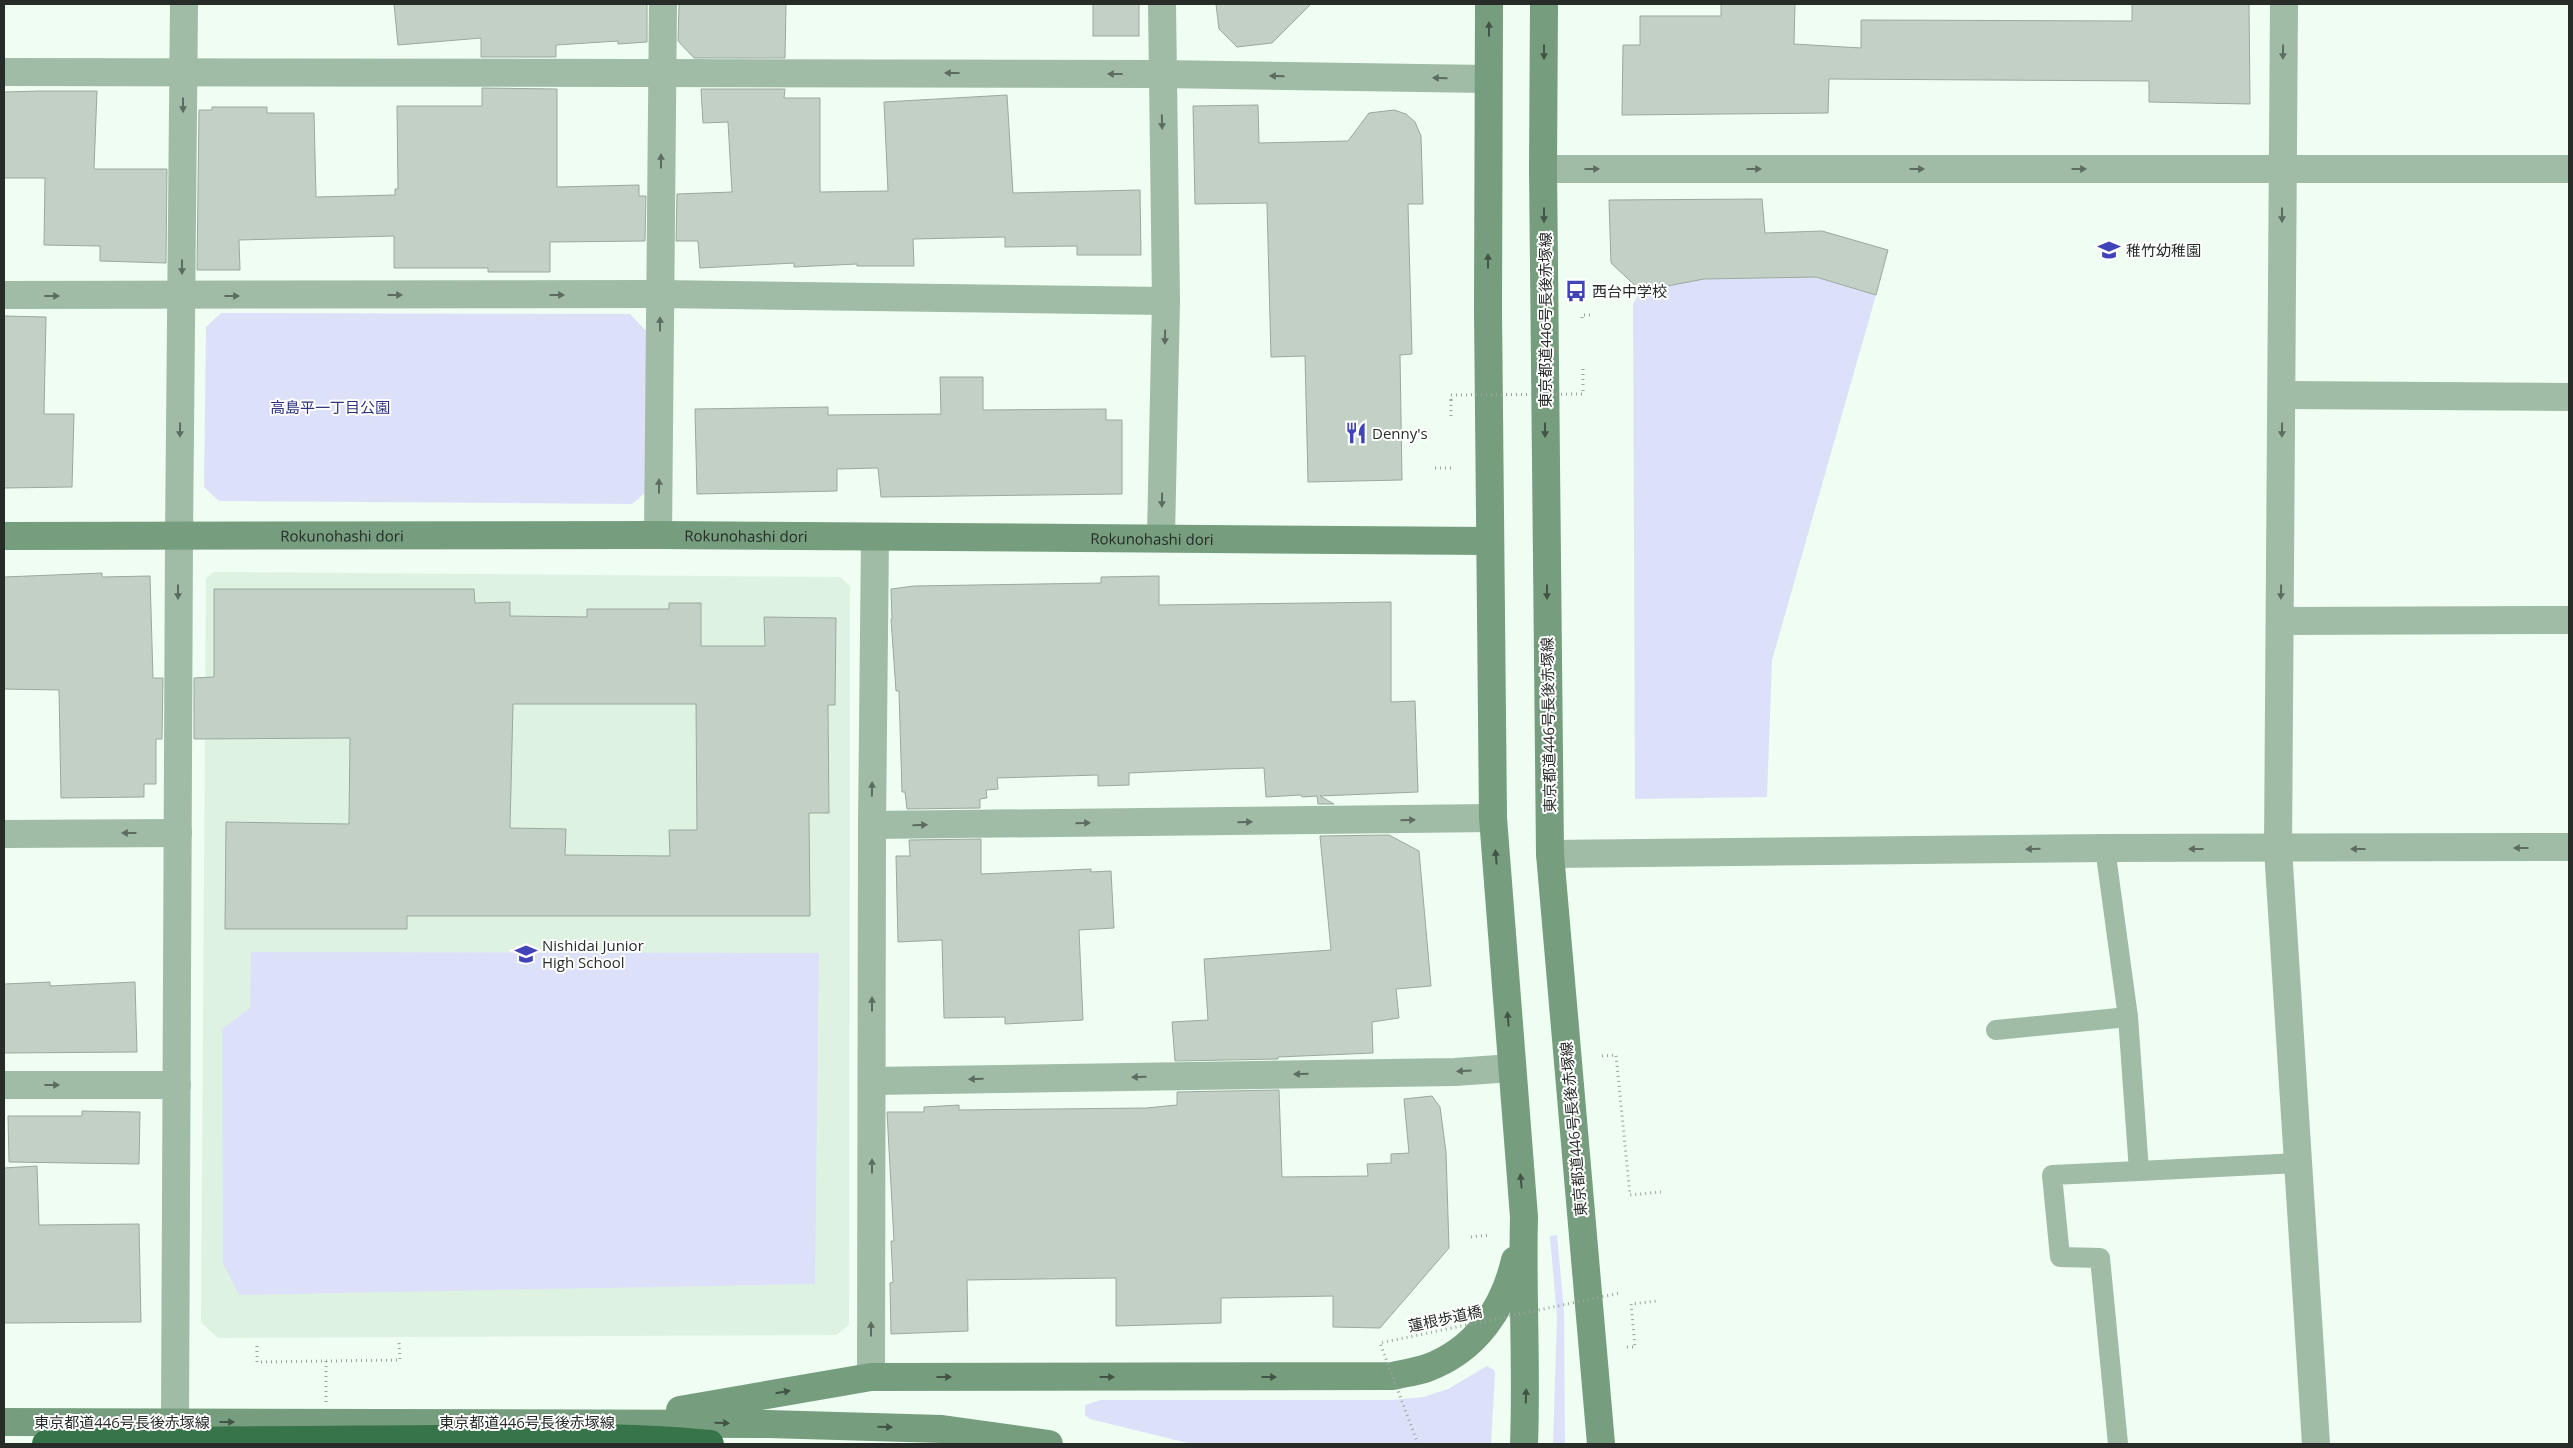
<svg xmlns="http://www.w3.org/2000/svg" width="2573" height="1448" font-family="'Open Sans','Noto Sans JP',sans-serif">
  <rect width="100%" height="100%" fill="#effdf2"/>
  <path fill="#def2e2" d="M 213,572 L 840,577 L 850,586 L 849,1325 L 836,1335 L 218,1338 L 201,1322 L 206,579 Z"/>
  <g fill="#dce1f9">
    <path d="M 1816,277 L 1876,295 L 1772,660 L 1767,797 L 1635,799 L 1633,304 L 1641,291 L 1704,279 Z"/>
    <path d="M 221,313 L 630,314 L 648,333 L 645,493 L 632,504 L 219,501 L 204,487 L 206,327 Z"/>
    <path d="M 251,952 L 819,953 L 815,1284 L 239,1295 L 223,1263 L 222,1029 L 250,1008 Z"/>
    <path d="M 1557,1235 L 1564,1311 L 1565,1444 L 1553,1444 L 1557,1318 L 1550,1236 Z"/>
    <path d="M 1487,1366 L 1494,1370 L 1495,1374 L 1491,1444 L 1192,1444 L 1090,1419 L 1085,1415 L 1085,1405 L 1101,1400 L 1393,1400 L 1423,1397 L 1448,1389 Z"/>
  </g>
  <g fill="#c3d0c6" stroke="#9ba89e" fill-rule="evenodd">
    <path d="M 394,4 L 647,4 L 647,42 L 618,44 L 618,41 L 556,45 L 556,57 L 481,57 L 481,38 L 398,45 Z"/>
    <path d="M 679,4 L 786,4 L 785,58 L 694,58 L 678,41 Z"/>
    <rect x="1093" y="4" width="46" height="32"/>
    <path d="M 1216,4 L 1311,4 L 1272,43 L 1237,47 L 1219,29 Z"/>
    <path d="M 1721,4 L 1795,4 L 1794,44 L 1861,48 L 1861,20 L 2132,21 L 2132,4 L 2249,4 L 2250,104 L 2149,102 L 2149,81 L 1829,79 L 1828,113 L 1622,115 L 1623,45 L 1640,45 L 1640,16 L 1721,16 Z"/>
    <path d="M 482,88 L 557,89 L 557,187 L 639,185 L 639,196 L 646,196 L 645,241 L 550,242 L 550,272 L 488,272 L 488,268 L 394,268 L 394,236 L 239,240 L 240,270 L 197,270 L 199,110 L 212,110 L 212,107 L 267,107 L 267,113 L 314,113 L 316,197 L 395,195 L 395,189 L 398,189 L 397,106 L 482,106 Z"/>
    <path d="M 701,89 L 785,89 L 784,98 L 820,98 L 820,192 L 888,191 L 884,102 L 1007,95 L 1013,193 L 1140,190 L 1141,255 L 1077,255 L 1077,246 L 1005,247 L 1005,237 L 913,239 L 914,266 L 857,266 L 857,264 L 794,267 L 794,263 L 700,268 L 698,241 L 676,241 L 677,194 L 732,192 L 728,122 L 703,123 Z"/>
    <path d="M 40,91 L 97,91 L 94,169 L 167,169 L 166,263 L 100,261 L 100,246 L 44,245 L 45,178 L 4,178 L 4,92 Z"/>
    <path d="M 1258,105 L 1259,143 L 1348,141 L 1369,113 L 1394,110 L 1406,114 L 1415,122 L 1421,136 L 1423,204 L 1408,204 L 1412,354 L 1400,355 L 1402,480 L 1308,482 L 1305,356 L 1271,357 L 1267,203 L 1195,204 L 1193,106 Z"/>
    <path d="M 1762,199 L 1765,233 L 1822,231 L 1888,250 L 1876,295 L 1816,277 L 1704,279 L 1641,291 L 1611,263 L 1609,200 Z"/>
    <path d="M 4,316 L 46,317 L 44,414 L 74,414 L 72,487 L 4,488 Z"/>
    <path d="M 940,377 L 983,377 L 983,410 L 1106,409 L 1106,420 L 1122,420 L 1122,494 L 881,497 L 878,468 L 837,469 L 837,491 L 697,494 L 695,409 L 828,407 L 828,415 L 941,414 Z"/>
    <path d="M 102,573 L 102,577 L 150,576 L 153,678 L 163,678 L 162,739 L 156,739 L 156,784 L 144,784 L 144,797 L 61,798 L 59,690 L 4,689 L 4,577 Z"/>
    <path d="M 1159,576 L 1159,605 L 1391,602 L 1391,702 L 1415,701 L 1418,792 L 1320,796 L 1334,804 L 1318,804 L 1317,796 L 1302,797 L 1301,795 L 1266,797 L 1264,768 L 1223,769 L 1129,773 L 1129,785 L 1098,786 L 1098,775 L 997,778 L 998,789 L 986,790 L 987,798 L 980,799 L 980,808 L 907,809 L 905,792 L 902,792 L 899,691 L 896,691 L 891,619 L 892,619 L 891,589 L 914,586 L 1101,583 L 1101,577 Z"/>
    <path d="M 214,589 L 474,589 L 475,603 L 510,602 L 510,616 L 587,617 L 587,609 L 669,609 L 669,603 L 701,603 L 701,646 L 765,646 L 764,617 L 836,618 L 835,705 L 828,705 L 829,813 L 809,813 L 810,916 L 407,916 L 407,929 L 225,929 L 226,822 L 349,824 L 350,738 L 194,739 L 194,678 L 214,677 ZM 513,704 L 696,704 L 697,830 L 669,830 L 670,856 L 565,855 L 566,829 L 510,828 Z"/>
    <path d="M 1389,835 L 1419,851 L 1431,986 L 1396,989 L 1399,1018 L 1372,1022 L 1373,1053 L 1278,1057 L 1278,1059 L 1175,1061 L 1172,1022 L 1208,1020 L 1204,959 L 1331,950 L 1320,836 Z"/>
    <path d="M 981,839 L 981,874 L 1091,869 L 1091,872 L 1111,871 L 1114,928 L 1079,930 L 1083,1020 L 1005,1024 L 1005,1017 L 944,1018 L 942,940 L 898,942 L 896,856 L 910,856 L 909,840 Z"/>
    <path d="M 50,982 L 50,986 L 135,982 L 137,1052 L 4,1053 L 4,984 Z"/>
    <path d="M 1279,1090 L 1282,1177 L 1368,1176 L 1367,1164 L 1391,1163 L 1391,1154 L 1409,1153 L 1404,1099 L 1432,1096 L 1440,1107 L 1446,1152 L 1449,1248 L 1380,1328 L 1333,1327 L 1333,1296 L 1221,1298 L 1221,1323 L 1116,1326 L 1116,1278 L 967,1280 L 968,1331 L 891,1334 L 890,1283 L 893,1282 L 891,1241 L 894,1241 L 887,1112 L 924,1112 L 924,1107 L 959,1105 L 959,1110 L 1146,1108 L 1177,1105 L 1177,1092 Z"/>
    <path d="M 82,1111 L 140,1112 L 139,1164 L 9,1162 L 8,1116 L 82,1116 Z"/>
    <path d="M 37,1166 L 39,1225 L 139,1224 L 141,1322 L 4,1323 L 4,1168 Z"/>
  </g>
  <g fill="none" stroke-linecap="round" stroke-linejoin="round">
    <g stroke="#9aa49c" stroke-width="3" stroke-dasharray="1 4" stroke-linecap="butt">
      <path d="M 1582,318 L 1582,315 L 1590,315"/>
      <path d="M 1583,369 L 1583,388"/>
      <path d="M 1451,400 L 1451,417"/>
      <path d="M 1435,468 L 1452,468 L 1452,466"/>
      <path d="M 1602,1056 L 1616,1055 L 1630,1195 L 1661,1192"/>
      <path d="M 1471,1237 L 1490,1235"/>
      <path d="M 257,1346 L 257,1362 L 400,1360 L 399,1343"/>
      <path d="M 1627,1347 L 1635,1347 L 1631,1304 L 1657,1301"/>
    </g>
    <g stroke="#a0bba6" stroke-width="20">
      <path d="M 2105,848 L 2128,1017 L 2139,1171 L 2052,1175 L 2060,1257 L 2100,1258 L 2118,1444"/>
      <path d="M 1996,1030 L 2128,1017"/>
      <path d="M 2139,1171 L 2298,1163"/>
    </g>
    <g stroke="#a0bba6" stroke-width="28">
      <path d="M 2284,4 L 2278,849 L 2316,1444"/>
      <path d="M 4,72 L 1161,74 L 1488,79"/>
      <path d="M 1543,169 L 2569,169"/>
      <path d="M 4,295 L 660,294 L 1166,301"/>
      <path d="M 2282,395 L 2569,397"/>
      <path d="M 658,535 L 663,4"/>
      <path d="M 1161,537 L 1166,301 L 1162,4"/>
      <path d="M 2280,621 L 2569,620"/>
      <path d="M 872,825 L 1493,818"/>
      <path d="M 4,834 L 178,833"/>
      <path d="M 1550,854 L 2105,848 L 2569,847"/>
      <path d="M 872,1081 L 1455,1072 L 1512,1068"/>
      <path d="M 4,1085 L 177,1085"/>
      <path d="M 871,1377 L 872,825 L 875,537"/>
      <path d="M 175,1422 L 179,537 L 184,4"/>
    </g>
    <g stroke="#759d7e" stroke-width="28">
      <path d="M 1489,4 L 1488,310 L 1493,818 L 1524,1217 C 1522,1293 1527,1368 1524,1444"/>
      <path d="M 1544,4 L 1543,169 L 1550,854 L 1601,1444"/>
      <path id="s1" d="M 4,536 L 658,535 L 1489,541"/>
      <path d="M 680,1410 L 871,1377 L 1393,1376 C 1404,1373 1416,1372 1427,1368 C 1476,1350 1504,1308 1515,1260"/>
      <path d="M 4,1422 L 768,1424 L 942,1429 L 1049,1444"/>
    </g>
    <g stroke="#9aa49c" stroke-width="3" stroke-dasharray="1 4" stroke-linecap="butt">
      <path d="M 1451,400 L 1451,395 L 1583,394 L 1583,388"/>
      <path d="M 326,1361 L 326,1406"/>
      <path d="M 1418,1444 L 1380,1343 L 1620,1293"/>
    </g>
    <path stroke="#377449" stroke-width="28" d="M 46,1444 C 177,1440 307,1440 438,1439 C 528,1438 621,1435 710,1444"/>
  </g>
  <defs><path id="oneway-solid" d="M-6-.8H1V-3.2L6.5 0L1 3.2V.8H-6Z" transform="scale(1.25)"/></defs>
  <g fill="#425446">
    <use href="#oneway-solid" transform="translate(1489 29) rotate(-90)"/>
    <use href="#oneway-solid" transform="translate(1544 52) rotate(90)"/>
    <use href="#oneway-solid" transform="translate(1544 215) rotate(90)"/>
    <use href="#oneway-solid" transform="translate(1488 261) rotate(-90)"/>
    <use href="#oneway-solid" transform="translate(1545 430) rotate(90)"/>
    <use href="#oneway-solid" transform="translate(1547 592) rotate(90)"/>
    <use href="#oneway-solid" transform="translate(1496 857) rotate(-95)"/>
    <use href="#oneway-solid" transform="translate(1508 1019) rotate(-95)"/>
    <use href="#oneway-solid" transform="translate(1521 1181) rotate(-95)"/>
    <use href="#oneway-solid" transform="translate(944 1377)"/>
    <use href="#oneway-solid" transform="translate(1107 1377)"/>
    <use href="#oneway-solid" transform="translate(1269 1377)"/>
    <use href="#oneway-solid" transform="translate(783 1392) rotate(-10)"/>
    <use href="#oneway-solid" transform="translate(1526 1396) rotate(-88)"/>
    <use href="#oneway-solid" transform="translate(227 1422)"/>
    <use href="#oneway-solid" transform="translate(722 1423) rotate(1)"/>
    <use href="#oneway-solid" transform="translate(885 1427) rotate(2)"/>
  </g>
  <g fill="#5d6c61">
    <use href="#oneway-solid" transform="translate(2283 52) rotate(91)"/>
    <use href="#oneway-solid" transform="translate(952 73) rotate(-180)"/>
    <use href="#oneway-solid" transform="translate(1115 74) rotate(-180)"/>
    <use href="#oneway-solid" transform="translate(1277 76) rotate(-179)"/>
    <use href="#oneway-solid" transform="translate(1440 78) rotate(-179)"/>
    <use href="#oneway-solid" transform="translate(183 105) rotate(90)"/>
    <use href="#oneway-solid" transform="translate(1162 122) rotate(89)"/>
    <use href="#oneway-solid" transform="translate(661 161) rotate(-90)"/>
    <use href="#oneway-solid" transform="translate(1592 169)"/>
    <use href="#oneway-solid" transform="translate(1754 169)"/>
    <use href="#oneway-solid" transform="translate(1917 169)"/>
    <use href="#oneway-solid" transform="translate(2079 169)"/>
    <use href="#oneway-solid" transform="translate(2282 215) rotate(90)"/>
    <use href="#oneway-solid" transform="translate(182 267) rotate(90)"/>
    <use href="#oneway-solid" transform="translate(395 295)"/>
    <use href="#oneway-solid" transform="translate(557 295)"/>
    <use href="#oneway-solid" transform="translate(52 296)"/>
    <use href="#oneway-solid" transform="translate(232 296)"/>
    <use href="#oneway-solid" transform="translate(660 324) rotate(-90)"/>
    <use href="#oneway-solid" transform="translate(1165 337) rotate(91)"/>
    <use href="#oneway-solid" transform="translate(180 430) rotate(91)"/>
    <use href="#oneway-solid" transform="translate(2282 430) rotate(91)"/>
    <use href="#oneway-solid" transform="translate(659 486) rotate(-90)"/>
    <use href="#oneway-solid" transform="translate(1162 500) rotate(91)"/>
    <use href="#oneway-solid" transform="translate(178 592) rotate(90)"/>
    <use href="#oneway-solid" transform="translate(2281 592) rotate(91)"/>
    <use href="#oneway-solid" transform="translate(872 789) rotate(-89)"/>
    <use href="#oneway-solid" transform="translate(1408 820) rotate(-1)"/>
    <use href="#oneway-solid" transform="translate(1245 822) rotate(-1)"/>
    <use href="#oneway-solid" transform="translate(1083 823) rotate(-1)"/>
    <use href="#oneway-solid" transform="translate(920 825) rotate(-1)"/>
    <use href="#oneway-solid" transform="translate(129 833) rotate(180)"/>
    <use href="#oneway-solid" transform="translate(2521 848) rotate(180)"/>
    <use href="#oneway-solid" transform="translate(2033 849) rotate(179)"/>
    <use href="#oneway-solid" transform="translate(2196 849) rotate(-180)"/>
    <use href="#oneway-solid" transform="translate(2358 849) rotate(180)"/>
    <use href="#oneway-solid" transform="translate(872 1004) rotate(-90)"/>
    <use href="#oneway-solid" transform="translate(1464 1071) rotate(176)"/>
    <use href="#oneway-solid" transform="translate(1301 1074) rotate(179)"/>
    <use href="#oneway-solid" transform="translate(1139 1077) rotate(179)"/>
    <use href="#oneway-solid" transform="translate(976 1079) rotate(179)"/>
    <use href="#oneway-solid" transform="translate(52 1085)"/>
    <use href="#oneway-solid" transform="translate(872 1166) rotate(-90)"/>
    <use href="#oneway-solid" transform="translate(871 1329) rotate(-90)"/>
  </g>
  <defs>
    <g id="school-bare" transform="scale(1.725)"><path d="M0-5L7-2L0 1L-7-2ZM-4 1L0 2.5L4 1V4Q0 6-4 4Z" fill="#4144b9" stroke="#fff" stroke-width="2.5" paint-order="stroke"/></g>
    <g id="bus-bare" transform="scale(1.725)"><path d="M-5-6H5V4H4V6H2V4H-2V6H-4V4H-5ZM-3.5-4V0h7V-4ZM-3.5 1.2v1.5H-2V1.2ZM2 1.2v1.5H3.5V1.2Z" fill="#4144b9" stroke="#fff" stroke-width="2.5" paint-order="stroke"/></g>
    <g id="restaurant-bare" transform="scale(1.725)"><path d="M-5-6h1v4h1v-4h1v4h1v-4h1v5L-1.5 .5V6h-2V.5L-5-1ZM5-6V6H3V1.5H1.5Q1.5-4 5-6Z" fill="#4144b9" stroke="#fff" stroke-width="2.5" paint-order="stroke"/></g>
  </defs>
  <g fill-rule="evenodd">
    <use href="#school-bare" x="2109" y="250"/>
    <use href="#bus-bare" x="1576" y="291"/>
    <use href="#restaurant-bare" x="1356" y="433"/>
    <use href="#school-bare" x="526" y="954"/>
  </g>
  <g text-anchor="middle" dominant-baseline="central" stroke-width="4" stroke-linejoin="round" paint-order="stroke">
    <g font-size="15" fill="#272c28" stroke="#fff" text-anchor="start">
      <text x="2126" y="250">稚竹幼稚園</text>
      <text x="1592" y="291">西台中学校</text>
      <text x="1372" y="433">Denny's</text>
      <text x="542" y="945">Nishidai Junior<tspan x="542" dy="17">High School</tspan></text>
    </g>
    <g font-size="15" fill="#272c28" stroke="#fff">
      <text transform="translate(1545 320) rotate(-90)">東京都道446号長後赤塚線</text>
      <text stroke="none"><textPath href="#s1" startOffset="338">Rokunohashi dori</textPath></text>
      <text stroke="none"><textPath href="#s1" startOffset="742">Rokunohashi dori</textPath></text>
      <text stroke="none"><textPath href="#s1" startOffset="1148">Rokunohashi dori</textPath></text>
      <text transform="translate(1548 725) rotate(-91)">東京都道446号長後赤塚線</text>
      <text transform="translate(1573 1129) rotate(-95)">東京都道446号長後赤塚線</text>
      <text transform="translate(1445 1318) rotate(-12)">蓮根歩道橋</text>
      <text x="122" y="1422">東京都道446号長後赤塚線</text>
      <text x="527" y="1422">東京都道446号長後赤塚線</text>
    </g>
    <g font-size="15" fill="#2d327b" stroke="#fff">
      <text x="330" y="407">高島平一丁目公園</text>
    </g>
  </g>
  <rect width="2573" height="1448" fill="none" stroke="#272c28" stroke-width="10"/>
</svg>
